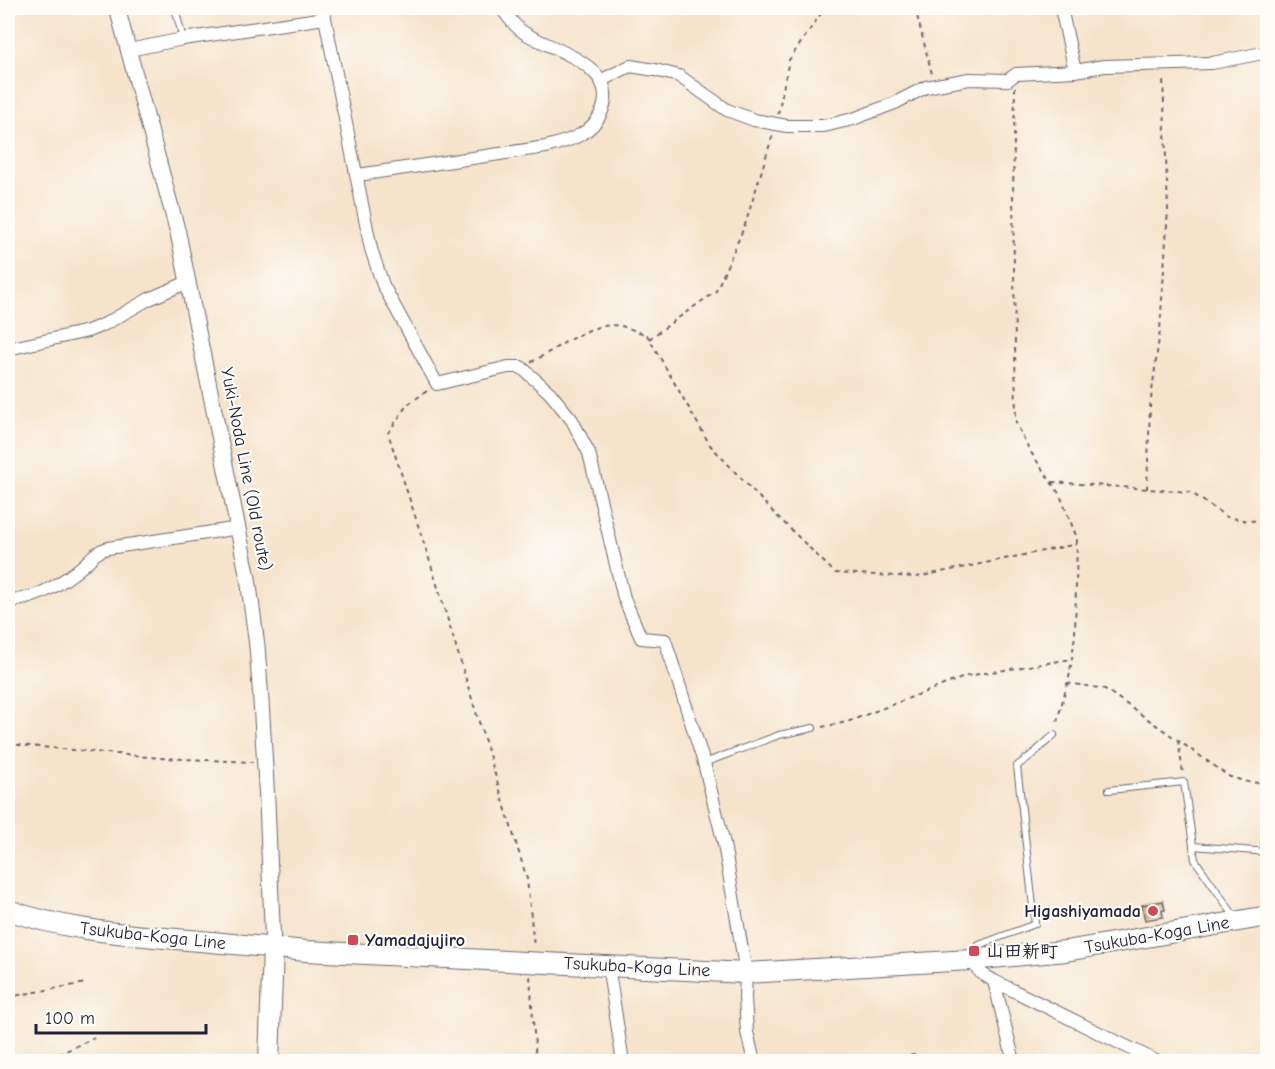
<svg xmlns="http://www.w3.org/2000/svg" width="1275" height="1069" font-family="'Comic Neue','Klee One',sans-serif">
  <rect width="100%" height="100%" fill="#fdfcf7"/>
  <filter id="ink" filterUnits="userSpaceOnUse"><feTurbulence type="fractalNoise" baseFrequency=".0167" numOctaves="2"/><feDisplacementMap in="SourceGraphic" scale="12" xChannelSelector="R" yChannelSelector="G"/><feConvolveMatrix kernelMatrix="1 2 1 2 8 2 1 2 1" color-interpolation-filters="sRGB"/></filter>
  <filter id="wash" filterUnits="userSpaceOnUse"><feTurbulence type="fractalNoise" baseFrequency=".008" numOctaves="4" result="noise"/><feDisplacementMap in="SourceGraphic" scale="24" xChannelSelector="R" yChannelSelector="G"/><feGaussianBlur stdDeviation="1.35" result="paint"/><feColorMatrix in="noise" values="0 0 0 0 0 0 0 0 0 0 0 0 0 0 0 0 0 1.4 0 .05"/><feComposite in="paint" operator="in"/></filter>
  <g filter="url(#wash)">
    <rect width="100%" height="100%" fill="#f6e3cb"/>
    <g id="blocks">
      <path fill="#cba064" d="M 1163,901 L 1165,910 L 1162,910 L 1163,917 L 1145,920 L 1142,905 Z"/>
    </g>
  </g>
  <g filter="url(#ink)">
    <use href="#blocks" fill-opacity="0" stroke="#6c666d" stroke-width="1.5"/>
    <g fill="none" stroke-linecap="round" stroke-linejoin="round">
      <g stroke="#6c666d" stroke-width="8">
        <g id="service">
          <path d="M 175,8 L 183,39"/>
          <path d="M 704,763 L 779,735 L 813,728"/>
          <path d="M 1109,790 L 1184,782 L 1195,860 L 1235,917"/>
          <path d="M 1193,846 L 1268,852"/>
          <path d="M 981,957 L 979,945 L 1035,924 L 1017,766 L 1033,754 L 1054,735"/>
          <path d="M 913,1058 L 914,1062"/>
        </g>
      </g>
      <g stroke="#6c666d" stroke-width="14">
        <g id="minor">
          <path d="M 323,8 L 371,249 L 383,285 L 437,384 L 508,367 L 521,367 L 550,393 L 572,420 L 589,453 L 624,598 L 641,638 L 665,640 L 704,763 L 724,844 L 746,973 L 745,997 L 747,1032 L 754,1062"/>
          <path d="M 1061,8 L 1075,71"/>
          <path d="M 129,50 L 183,39 L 325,18"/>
          <path d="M 602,80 L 630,66 L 655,70 L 679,76 L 727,110 L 754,120 L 787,126 L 824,126 L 853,119 L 895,103 L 926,87 L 969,79 L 1008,80 L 1016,74 L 1075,71 L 1104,66 L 1212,63 L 1268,52"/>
          <path d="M 358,175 L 546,147 C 568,141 592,135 602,111 C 621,65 550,50 523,32 C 514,26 508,16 501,8"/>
          <path d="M 8,349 L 88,331 L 105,324 L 149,299 L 188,282"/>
          <path d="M 8,601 C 36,600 64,582 85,564 C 93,556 97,551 108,548 L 239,528"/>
          <path d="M 970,960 L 981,973 L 994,981 L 1158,1062"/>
          <path d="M 608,965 L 623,1062"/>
          <path d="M 994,981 L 1014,1062"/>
        </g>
      </g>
      <g stroke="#6c666d" stroke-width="17">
        <path id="tertiary" d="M 117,8 L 178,233 L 248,578 L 257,646 L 261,701 L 267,801 L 273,948"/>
      </g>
      <g stroke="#6c666d" stroke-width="22">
        <g id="primary">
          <path d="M 8,910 C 59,928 111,933 165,938 C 212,942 259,946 306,951 L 746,973 L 970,960 L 1066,951 L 1268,916"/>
          <path d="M 269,1062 L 273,948"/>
        </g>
      </g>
      <g stroke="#6c666d" stroke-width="2" stroke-dasharray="4.5 4.5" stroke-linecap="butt">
        <path d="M 915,8 L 932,74"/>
        <path d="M 1015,87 L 1013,194 L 1016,423 L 1030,451 L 1060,495 L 1077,538 L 1075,635 L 1070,673 L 1056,726"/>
        <path d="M 778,114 L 789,60 L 822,12 L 821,8"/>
        <path d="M 8,310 L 12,337"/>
        <path d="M 649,339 L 716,291 L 745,225 L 773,134"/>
        <path d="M 531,362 C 558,349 591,320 621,326 C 629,328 639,332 647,335 L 710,445 L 770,509 L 835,573 L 917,577 L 1077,544"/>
        <path d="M 427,391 L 407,405 L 388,433 L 432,568 L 527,879 L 534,947"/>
        <path d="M 1052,482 L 1190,492 L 1227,517 L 1248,521 L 1268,520"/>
        <path d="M 1147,489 L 1150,407 L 1160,330 L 1168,210 L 1163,77"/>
        <path d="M 1067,683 L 1105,689 L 1230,777 L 1248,782 L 1268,784"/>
        <path d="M 822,727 L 847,722 L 967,676 L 1072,659"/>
        <path d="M 1178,740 L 1183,773"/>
        <path d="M 8,744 L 160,758 L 253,762"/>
        <path d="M 530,976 L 536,1062"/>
        <path d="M 8,997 L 86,983"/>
        <path d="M 42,1062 L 94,1038"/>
      </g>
      <use href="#service" stroke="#fff" stroke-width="6"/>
      <use href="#minor" stroke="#fff" stroke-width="12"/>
      <use href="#tertiary" stroke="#fff" stroke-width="15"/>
      <use href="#primary" stroke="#fff" stroke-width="20"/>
    </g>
  </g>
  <g fill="#d1495b" stroke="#fdfcf7" stroke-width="2">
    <circle cx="1153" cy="911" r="6"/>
    <rect x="347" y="934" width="12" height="12" rx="3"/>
    <rect x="968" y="945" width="12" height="12" rx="3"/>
  </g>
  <g text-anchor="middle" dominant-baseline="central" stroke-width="4.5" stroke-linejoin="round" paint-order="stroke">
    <g font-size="18" fill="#22223b" stroke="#fdfcf7">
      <text transform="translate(246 469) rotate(79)">Yuki-Noda Line (Old route)</text>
      <text transform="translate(1157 935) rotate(-10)">Tsukuba-Koga Line</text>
      <text transform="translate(153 936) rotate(6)">Tsukuba-Koga Line</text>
      <text transform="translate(637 967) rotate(3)">Tsukuba-Koga Line</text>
    </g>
    <g font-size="18" font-weight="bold" fill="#22223b" stroke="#fdfcf7" text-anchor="start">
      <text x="1141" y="911" text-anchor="end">Higashiyamada</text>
      <text x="365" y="940">Yamadajujiro</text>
      <text x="986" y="951">山田新町</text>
    </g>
  </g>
  <rect width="1275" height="1069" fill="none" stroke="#fdfcf7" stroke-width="30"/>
  <path d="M36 1024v9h170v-9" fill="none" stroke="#22223b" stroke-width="3"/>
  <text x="45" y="1024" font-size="18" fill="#22223b" stroke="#fdfcf7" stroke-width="4.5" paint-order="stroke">100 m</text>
</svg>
